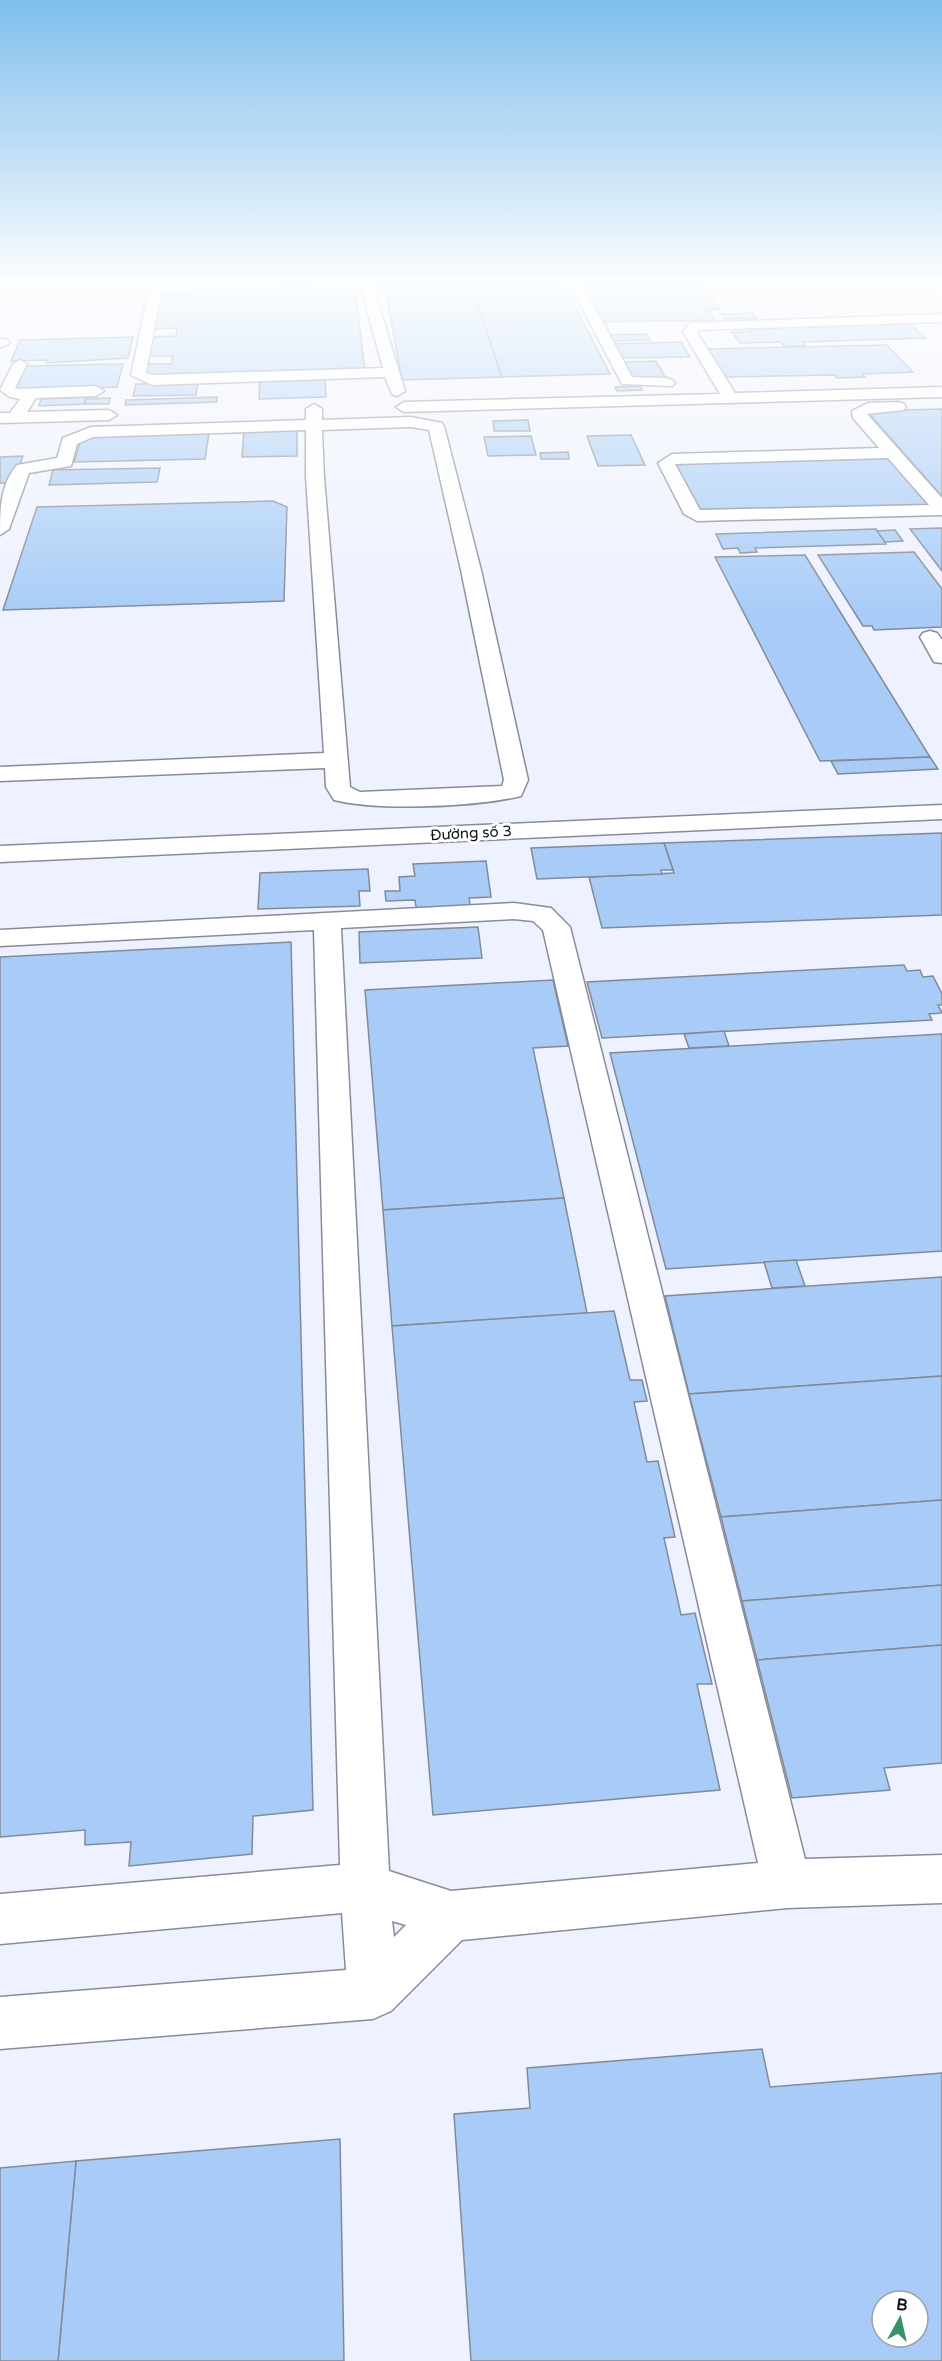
<svg xmlns="http://www.w3.org/2000/svg" width="942" height="2361" font-family="'Varela Round',sans-serif">
  <rect width="100%" height="100%" fill="#f9fafd"/>
  <path fill="#eef1ff" fill-rule="evenodd" d="M 0,283 L 942,283 L 942,2361 L 0,2361 ZM 882,2301 L 918,2301 L 918,2337 L 882,2337 Z"/>
  <g fill="#a8ccf7" stroke="#818b97" stroke-width="1.5" fill-rule="evenodd">
    <path d="M 376,283 L 471,283 L 502,377 L 402,380 L 385,287 L 377,287 Z"/>
    <path d="M 471,283 L 563,283 L 610,374 L 502,377 Z"/>
    <path d="M 579,283 L 703,283 L 713,297 L 705,297 L 707,301 L 713,301 L 720,310 L 708,310 L 715,320 L 601,322 Z"/>
    <path d="M 316,285 L 316,290 L 355,289 L 365,371 L 143,376 L 146,364 L 171,364 L 173,356 L 146,356 L 150,337 L 176,336 L 177,328 L 152,329 L 159,296 L 182,296 L 183,289 Z"/>
    <path d="M 753,313 L 757,318 L 725,319 L 721,314 Z"/>
    <path d="M 907,321 L 926,338 L 802,342 L 806,346 L 784,346 L 780,342 L 740,343 L 732,332 L 751,332 L 745,325 Z"/>
    <path d="M 646,334 L 650,340 L 609,341 L 606,335 Z"/>
    <path d="M 133,337 L 128,358 L 46,363 L 47,360 L 11,361 L 20,340 Z"/>
    <path d="M 681,342 L 690,357 L 618,358 L 610,344 Z"/>
    <path d="M 887,345 L 913,372 L 862,374 L 865,377 L 837,378 L 835,375 L 725,377 L 706,349 Z"/>
    <path d="M 656,361 L 667,380 L 635,381 L 625,362 Z"/>
    <path d="M 123,364 L 117,387 L 16,390 L 25,366 Z"/>
    <path d="M 325,379 L 326,397 L 259,399 L 260,381 Z"/>
    <path d="M 198,383 L 196,395 L 133,396 L 136,384 Z"/>
    <path d="M 640,386 L 642,390 L 617,391 L 615,387 Z"/>
    <path d="M 86,397 L 84,404 L 39,406 L 41,399 Z"/>
    <path d="M 217,397 L 217,402 L 125,405 L 126,400 Z"/>
    <path d="M 110,398 L 109,404 L 84,404 L 86,399 Z"/>
    <path d="M 942,409 L 942,497 L 867,411 Z"/>
    <path d="M 528,420 L 530,431 L 494,431 L 493,421 Z"/>
    <path d="M 297,430 L 297,456 L 242,457 L 244,431 Z"/>
    <path d="M 209,433 L 205,459 L 74,462 L 82,436 Z"/>
    <path d="M 631,435 L 645,465 L 598,466 L 587,436 Z"/>
    <path d="M 531,436 L 536,455 L 488,456 L 484,437 Z"/>
    <path d="M 568,452 L 569,459 L 541,459 L 540,453 Z"/>
    <path d="M 893,453 L 939,507 L 698,516 L 667,461 Z"/>
    <path d="M 23,456 L 13,483 L 0,483 L 0,457 Z"/>
    <path d="M 160,468 L 157,482 L 49,485 L 53,470 Z"/>
    <path d="M 273,501 L 287,507 L 284,601 L 3,610 L 37,507 Z"/>
    <path d="M 942,528 L 942,571 L 910,529 Z"/>
    <path d="M 876,529 L 886,544 L 755,548 L 757,552 L 740,553 L 738,548 L 723,549 L 716,534 Z"/>
    <path d="M 895,530 L 903,541 L 885,542 L 877,531 Z"/>
    <path d="M 914,552 L 942,589 L 942,627 L 874,630 L 872,626 L 863,626 L 818,555 Z"/>
    <path d="M 805,555 L 930,757 L 820,761 L 715,557 Z"/>
    <path d="M 930,757 L 938,769 L 838,774 L 831,761 Z"/>
    <path d="M 942,833 L 942,915 L 602,928 L 589,877 L 674,873 L 664,843 Z"/>
    <path d="M 664,843 L 673,870 L 661,870 L 662,874 L 537,879 L 531,848 Z"/>
    <path d="M 486,861 L 491,897 L 469,898 L 471,911 L 417,913 L 415,900 L 386,901 L 385,891 L 400,891 L 399,877 L 415,876 L 413,864 Z"/>
    <path d="M 368,869 L 370,891 L 359,891 L 360,906 L 258,909 L 260,873 Z"/>
    <path d="M 478,927 L 482,958 L 360,963 L 359,932 Z"/>
    <path d="M 291,942 L 313,1810 L 253,1816 L 252,1854 L 129,1866 L 131,1842 L 85,1845 L 85,1830 L 0,1837 L 0,957 Z"/>
    <path d="M 904,965 L 907,971 L 920,970 L 923,977 L 933,976 L 942,994 L 942,1005 L 938,1005 L 942,1013 L 929,1014 L 932,1020 L 602,1038 L 587,982 Z"/>
    <path d="M 553,980 L 568,1046 L 533,1048 L 564,1198 L 383,1210 L 365,990 Z"/>
    <path d="M 724,1031 L 729,1046 L 689,1048 L 684,1034 Z"/>
    <path d="M 942,1034 L 942,1251 L 666,1269 L 610,1053 Z"/>
    <path d="M 564,1198 L 587,1313 L 392,1326 L 383,1210 Z"/>
    <path d="M 796,1260 L 805,1286 L 772,1288 L 764,1262 Z"/>
    <path d="M 942,1277 L 942,1376 L 689,1394 L 665,1296 Z"/>
    <path d="M 614,1311 L 630,1380 L 642,1380 L 647,1401 L 634,1402 L 647,1462 L 658,1461 L 675,1537 L 664,1538 L 681,1615 L 695,1613 L 712,1684 L 697,1684 L 720,1790 L 433,1815 L 392,1326 Z"/>
    <path d="M 942,1376 L 942,1500 L 721,1517 L 689,1394 Z"/>
    <path d="M 942,1500 L 942,1585 L 742,1601 L 721,1517 Z"/>
    <path d="M 942,1585 L 942,1645 L 757,1660 L 742,1601 Z"/>
    <path d="M 942,1645 L 942,1763 L 884,1768 L 890,1790 L 792,1798 L 757,1660 Z"/>
    <path d="M 762,2049 L 770,2087 L 942,2073 L 942,2361 L 471,2361 L 454,2114 L 530,2108 L 527,2068 ZM 882,2301 L 918,2301 L 918,2337 L 882,2337 Z"/>
    <path d="M 340,2139 L 344,2361 L 58,2361 L 76,2161 Z"/>
    <path d="M 76,2161 L 58,2361 L 0,2361 L 0,2168 Z"/>
  </g>
  <g fill="none" stroke-linecap="round" stroke-linejoin="round">
    <g stroke="#888b99" stroke-width="3">
      <g id="minor">
        <path d="M 179,283 L 286,283 L 280,287 L 164,292 L 161,294 L 146,373 L 153,375 L 383,368 L 361,288 L 355,283 L 372,283 L 405,391 L 397,396 L 392,394 L 385,377 L 152,385 L 131,375 L 148,293 L 156,285 Z"/>
        <path d="M 569,283 L 582,283 L 632,377 L 667,378 L 672,380 L 675,383 L 672,386 L 622,384 Z"/>
        <path d="M 942,314 L 942,322 L 699,330 L 697,332 L 735,393 L 942,387 L 942,397 L 404,412 L 396,407 L 404,402 L 720,394 L 683,332 L 690,323 Z"/>
        <path d="M 0,339 L 8,340 L 10,343 L 0,348 Z"/>
        <path d="M 20,360 L 27,364 L 15,388 L 18,389 L 96,386 L 104,391 L 96,396 L 36,398 L 27,412 L 109,410 L 117,415 L 109,420 L 0,423 L 0,413 L 10,413 L 20,399 L 10,397 L 0,390 L 13,364 Z"/>
        <path d="M 898,402 L 904,404 L 906,407 L 904,410 L 867,414 L 942,498 L 942,515 L 697,521 L 684,514 L 658,463 L 672,454 L 879,448 L 853,418 L 852,411 L 868,403 ZM 888,458 L 929,505 L 700,510 L 675,464 Z"/>
        <path d="M 314,404 L 322,409 L 322,420 L 411,417 L 442,423 L 444,426 L 481,570 L 528,780 L 521,796 C 476,807 378,811 334,800 L 326,787 L 325,768 L 0,781 L 0,767 L 324,753 L 306,477 L 306,430 L 93,437 L 77,444 L 71,466 L 29,473 L 9,529 L 0,535 C 0,509 0,485 17,465 L 57,458 L 63,438 L 91,427 L 306,420 L 306,409 ZM 411,427 L 429,430 L 461,570 L 504,780 L 502,786 L 360,792 L 350,787 L 324,477 L 322,430 Z"/>
        <path d="M 930,631 L 937,633 L 942,640 L 942,663 L 934,662 L 920,637 L 923,633 Z"/>
        <path d="M 942,805 L 942,819 L 0,862 L 0,846 Z"/>
        <path d="M 514,903 L 551,908 L 570,927 L 805,1859 L 942,1855 L 942,1903 L 787,1908 L 462,1940 L 391,2011 L 373,2019 L 0,2049 L 0,1997 L 346,1970 L 342,1913 L 0,1944 L 0,1894 L 340,1865 L 314,930 L 0,946 L 0,930 ZM 514,919 L 533,921 L 543,930 L 758,1863 L 451,1891 L 389,1871 L 341,928 ZM 392,1921 L 406,1925 L 394,1937 Z"/>
      </g>
    </g>
    <use href="#minor" fill="#fff" fill-rule="evenodd"/>
  </g>
  <linearGradient id="sky" x2="0" y2="1"><stop stop-color="#7fbeec"/><stop offset="0.46" stop-color="#fcfdfe"/><stop offset="1" stop-color="#fcfdfe" stop-opacity="0"/></linearGradient>
  <rect width="942" height="614" fill="url(#sky)"/>
  <g text-anchor="middle" dominant-baseline="central" stroke-width="6" stroke-linejoin="round" paint-order="stroke">
    <g font-size="15" fill="#0f1116" stroke="#fff">
      <text transform="translate(471 833) rotate(-3)">Đường số 3</text>
    </g>
  </g>
  <g transform="translate(900 2319) rotate(8)"><circle r="28" fill="#ffffff" stroke="#9fa0a2" stroke-width="1.5"/>
  <path d="M0-4.5L10 22L0 15L-10 22Z" fill="#369269"/>
  <text y="-9" font-size="16" font-weight="bold" text-anchor="middle" fill="#0f1116">B</text>
  </g>
</svg>
